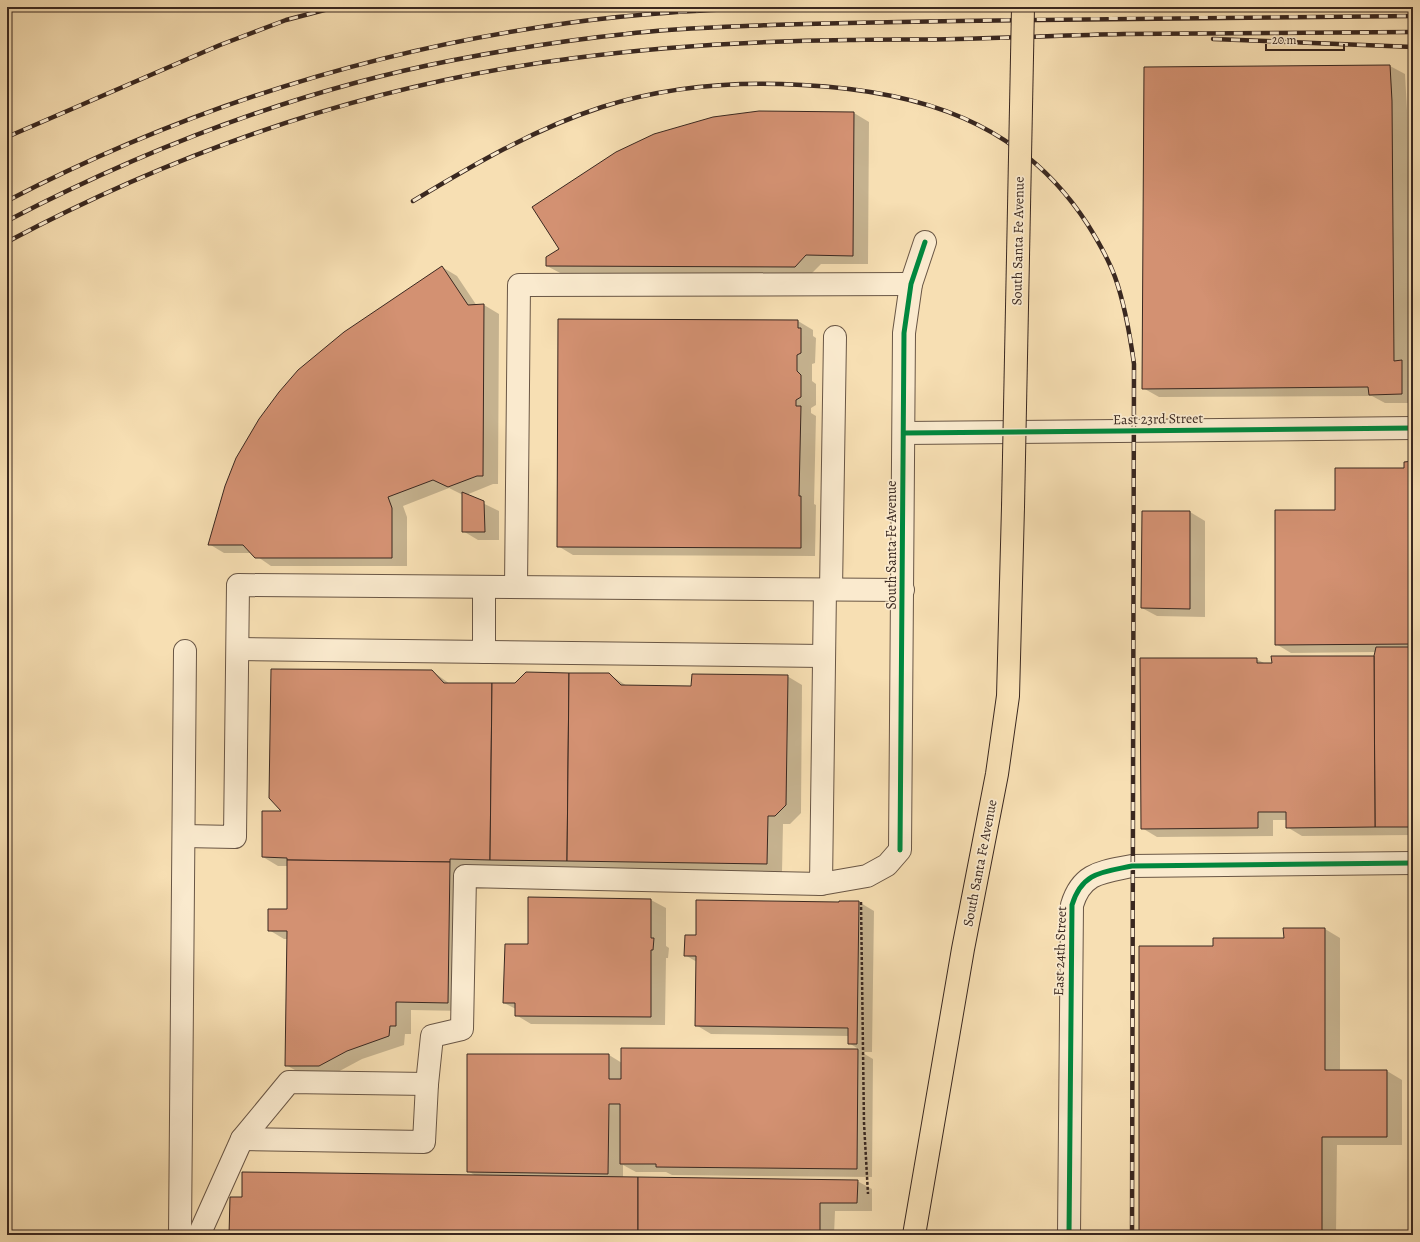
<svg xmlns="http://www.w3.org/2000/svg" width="1420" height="1242" font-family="Alegreya,serif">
  <rect width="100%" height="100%" fill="#f7dfb3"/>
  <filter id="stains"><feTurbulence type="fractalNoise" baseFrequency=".005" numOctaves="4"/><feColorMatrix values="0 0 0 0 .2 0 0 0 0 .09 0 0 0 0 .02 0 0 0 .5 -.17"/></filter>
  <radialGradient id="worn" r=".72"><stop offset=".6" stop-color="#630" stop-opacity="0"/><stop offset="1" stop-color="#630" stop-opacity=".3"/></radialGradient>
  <g fill="#0003">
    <path d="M 1390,66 L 1405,74 L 1407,110 L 1409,366 L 1413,368 L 1413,403 L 1385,403 L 1372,396 L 1159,397 L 1143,388 Z"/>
    <path d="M 854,113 L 869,122 L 868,264 L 821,264 L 810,275 L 562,274 L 547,266 L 560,249 Z"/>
    <path d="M 442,267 L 457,276 L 477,306 L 484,305 L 499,314 L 498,484 L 493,484 L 466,495 L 499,511 L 499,540 L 478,540 L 463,531 L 463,495 L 449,488 L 403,506 L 407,517 L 407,566 L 271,566 L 252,553 L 224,553 L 209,544 Z"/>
    <path d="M 798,321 L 813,330 L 813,336 L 816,338 L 815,363 L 812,364 L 812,381 L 816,384 L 816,405 L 811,408 L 811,413 L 816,416 L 814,504 L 816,505 L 815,556 L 573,555 L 558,546 Z"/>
    <path d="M 1413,462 L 1413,835 L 1302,836 L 1287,827 L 1287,820 L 1273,820 L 1273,836 L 1157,837 L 1142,828 L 1256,659 L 1266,664 L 1375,657 L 1376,652 L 1291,653 L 1276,644 L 1336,511 Z"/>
    <path d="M 1143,512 L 1190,512 L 1205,521 L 1205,617 L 1157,616 L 1142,608 Z"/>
    <path d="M 432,671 L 450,684 L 515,684 L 609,674 L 627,686 L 692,687 L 787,676 L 802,685 L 801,813 L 790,824 L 783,824 L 782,872 L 465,868 L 463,1011 L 411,1010 L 411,1034 L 405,1034 L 404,1045 L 362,1059 L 334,1074 L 302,1074 L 286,1065 L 288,939 L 284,939 L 269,930 L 288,910 L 288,866 L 278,866 L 263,857 L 283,812 Z"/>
    <path d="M 651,900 L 666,908 L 666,946 L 669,948 L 668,958 L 666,958 L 665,1025 L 531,1024 L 516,1015 L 516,1009 L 504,1003 Z"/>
    <path d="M 859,902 L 874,911 L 872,1052 L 861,1052 L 873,1059 L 872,1177 L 672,1175 L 666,1172 L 636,1172 L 623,1165 L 623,1178 L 857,1181 L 872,1189 L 872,1211 L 835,1211 L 834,1235 L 230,1235 L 243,1198 L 476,1176 L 468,1171 L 468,1055 L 609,1055 L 622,1063 L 622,1049 L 860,1050 L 849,1043 L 849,1036 L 711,1034 L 696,1025 L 697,962 L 685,955 L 697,936 L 840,903 Z"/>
    <path d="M 1284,929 L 1325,929 L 1340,938 L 1340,1071 L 1387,1071 L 1402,1080 L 1402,1145 L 1337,1145 L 1336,1235 L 1140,1235 L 1214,947 L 1285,939 Z"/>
  </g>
  <g fill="#d39172" stroke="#3a2820">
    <path d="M 1390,65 L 1392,101 L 1394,361 L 1402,360 L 1402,394 L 1369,395 L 1368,387 L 1142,389 L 1144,67 Z"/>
    <path d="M 759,111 L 854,112 L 853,256 L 806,255 L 795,267 L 546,266 L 546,257 L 559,249 L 532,207 L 616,152 L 654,134 L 713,117 Z"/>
    <path d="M 442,266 L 468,305 L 484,304 L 483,476 L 477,476 L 448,487 L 433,480 L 388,497 L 392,508 L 392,558 L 255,558 L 243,545 L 208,545 L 225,486 L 236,458 L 259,419 L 279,392 L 298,370 L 344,332 Z"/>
    <path d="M 558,319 L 798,320 L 798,328 L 801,328 L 801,353 L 797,355 L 797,371 L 801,375 L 801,397 L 796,400 L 796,406 L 801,406 L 799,496 L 801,496 L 801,548 L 557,547 Z"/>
    <path d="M 1413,461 L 1413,644 L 1275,645 L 1275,510 L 1335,510 L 1335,468 L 1404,468 L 1404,462 Z"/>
    <path d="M 462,492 L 484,501 L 485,532 L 462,532 Z"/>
    <path d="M 1142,511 L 1190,511 L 1190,609 L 1141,608 Z"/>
    <path d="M 1376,647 L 1413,647 L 1413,827 L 1375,827 L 1374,656 Z"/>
    <path d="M 1271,656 L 1374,656 L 1375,827 L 1286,828 L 1286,812 L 1258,812 L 1258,828 L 1141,829 L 1140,658 L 1257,658 L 1257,663 L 1272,663 Z"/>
    <path d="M 271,669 L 432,670 L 444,683 L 492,683 L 490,860 L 450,859 L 450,862 L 287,860 L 287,858 L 262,857 L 262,811 L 281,811 L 269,798 Z"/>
    <path d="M 526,672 L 569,673 L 567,861 L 490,860 L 492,683 L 515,683 Z"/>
    <path d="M 569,673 L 609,673 L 621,685 L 691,686 L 692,674 L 788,675 L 786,805 L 775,816 L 768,816 L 767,864 L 567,861 Z"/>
    <path d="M 287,860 L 450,862 L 448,1003 L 396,1002 L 396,1026 L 390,1026 L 389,1036 L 347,1051 L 319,1066 L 285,1066 L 287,931 L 268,931 L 268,909 L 287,909 Z"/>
    <path d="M 528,897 L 651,899 L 651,938 L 654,938 L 653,950 L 651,950 L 651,1017 L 515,1016 L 515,1003 L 503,1003 L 505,944 L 528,944 Z"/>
    <path d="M 696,900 L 839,902 L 839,901 L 859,901 L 857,1044 L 848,1044 L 848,1028 L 695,1026 L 696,956 L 684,956 L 685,935 L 696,935 Z"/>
    <path d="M 1283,928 L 1325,928 L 1325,1070 L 1387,1070 L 1387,1137 L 1322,1137 L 1322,1235 L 1139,1235 L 1139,946 L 1213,946 L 1213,938 L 1284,938 Z"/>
    <path d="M 621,1048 L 858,1049 L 857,1169 L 656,1167 L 656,1164 L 620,1164 L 620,1104 L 609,1104 L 608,1174 L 467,1172 L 467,1054 L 609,1054 L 609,1079 L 621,1079 Z"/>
    <path d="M 242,1172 L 638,1177 L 638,1235 L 229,1235 L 230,1197 L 242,1197 Z"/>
    <path d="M 638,1177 L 858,1180 L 857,1203 L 820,1203 L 820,1235 L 638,1235 Z"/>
  </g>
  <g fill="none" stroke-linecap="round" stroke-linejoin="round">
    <g stroke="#695645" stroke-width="24">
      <g id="minor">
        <path d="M 904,433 L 1413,428"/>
        <path d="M 484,587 L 484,652"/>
        <path d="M 516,587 L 519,285 L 911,284"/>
        <path d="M 831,590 L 835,337"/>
        <path d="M 238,649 L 823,656"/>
        <path d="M 184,836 L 235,837 L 238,585 L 903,590"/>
        <path d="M 821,884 L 867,876 L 887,865 L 900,850 L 904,333 L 911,284 L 925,242"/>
        <path d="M 242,1139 L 424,1142 L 427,1084 L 432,1036 L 462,1029 L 465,876 L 821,884 L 825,589"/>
        <path d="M 180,1235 L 185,651"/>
        <path d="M 199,1235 L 242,1139 L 289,1082 L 427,1084"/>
        <path d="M 1069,1235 L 1072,905 C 1082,872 1103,872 1132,866 L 1413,863"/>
      </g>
    </g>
    <g stroke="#3a2820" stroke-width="24">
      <path id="major" d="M 914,1235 L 963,949 L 997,774 L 1008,696 L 1013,507"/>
    </g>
    <path stroke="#3a2820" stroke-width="2.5" stroke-dasharray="3 2" stroke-linecap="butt" d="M 861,902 L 864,1123 L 868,1194"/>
    <use href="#minor" stroke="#faeace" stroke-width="22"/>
    <use href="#major" stroke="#f7dfb3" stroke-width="22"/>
    <g stroke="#3a2820" stroke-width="4.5">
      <g id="rail">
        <path d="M 1213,39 L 1413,47"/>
        <path d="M 7,137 L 220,45 L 286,20 L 336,7"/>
        <path d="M 7,201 C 182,110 372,50 568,23 C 637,13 707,10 776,7"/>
        <path d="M 413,201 C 473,165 534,129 602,107 C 665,87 735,81 802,85 C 919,91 1021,121 1088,225 C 1098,241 1108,258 1115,277 C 1125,305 1130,335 1134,364 L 1132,1235"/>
        <path d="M 7,221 C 147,148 299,90 454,60 C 511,49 568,40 626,34 C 673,28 722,27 770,25 C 833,23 895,22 958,21 C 1109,18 1261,17 1413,16"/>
        <path d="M 7,242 C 184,148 376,83 575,58 C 665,46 758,41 849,40 C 885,39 921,40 957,39 C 1013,38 1068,35 1124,34 C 1220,33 1317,33 1413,32"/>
      </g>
    </g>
    <use href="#rail" stroke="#faeace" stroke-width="3" stroke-dasharray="9" stroke-linecap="butt"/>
    <g stroke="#3a2820" stroke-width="24" stroke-linecap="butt">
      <path id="major-bridge" d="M 1013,507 L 1023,7"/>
    </g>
    <use href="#major-bridge" stroke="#f7dfb3" stroke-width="22"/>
    <g stroke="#faeace" stroke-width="8">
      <g id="cycleway">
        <path d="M 904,433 L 1413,428"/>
        <path d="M 900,850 L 904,333 L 911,284 L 925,242"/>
        <path d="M 1069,1235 L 1072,905 C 1082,872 1103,872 1132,866 L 1413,863"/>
      </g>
    </g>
    <use href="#cycleway" stroke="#00873e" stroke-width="5"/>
  </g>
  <g text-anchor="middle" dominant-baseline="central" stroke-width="3.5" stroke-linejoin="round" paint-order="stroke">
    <g font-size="14" fill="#3a2820" stroke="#faeace">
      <text transform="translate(1018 241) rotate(-89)">South Santa Fe Avenue</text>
      <text transform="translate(1158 419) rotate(-1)">East 23rd Street</text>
      <text transform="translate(891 545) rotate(-90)">South Santa Fe Avenue</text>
      <text transform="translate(980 863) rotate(-79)">South Santa Fe Avenue</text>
      <text transform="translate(1060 951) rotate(-88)">East 24th Street</text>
    </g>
  </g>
  <rect width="1420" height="1242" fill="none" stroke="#f7dfb3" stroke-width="24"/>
  <rect x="8" y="8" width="1404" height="1226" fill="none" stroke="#3a2820" stroke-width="2"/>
  <rect x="12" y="12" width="1396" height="1218" fill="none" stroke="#3a2820"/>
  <path d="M1266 44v6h78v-6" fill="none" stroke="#3a2820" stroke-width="2"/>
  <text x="1272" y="44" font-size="12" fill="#3a2820" stroke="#faeace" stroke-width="3" paint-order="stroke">20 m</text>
  <rect width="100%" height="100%" filter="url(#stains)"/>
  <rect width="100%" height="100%" fill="url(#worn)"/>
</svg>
